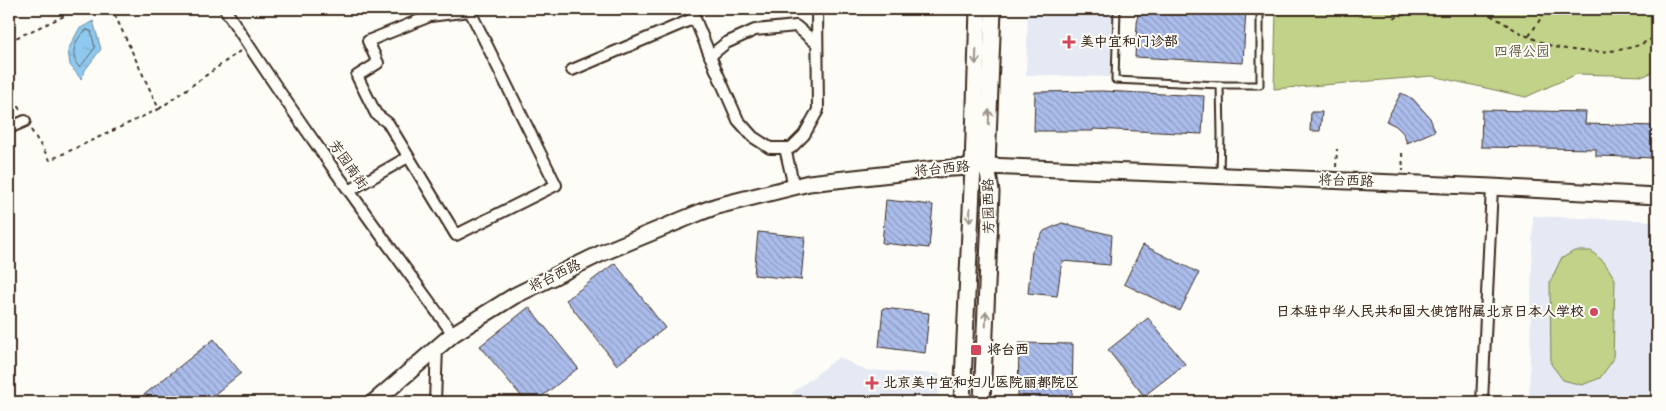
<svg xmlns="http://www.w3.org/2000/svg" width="1666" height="411" font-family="'Architects Daughter','LXGW WenKai TC',sans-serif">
  <defs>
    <pattern id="water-ripples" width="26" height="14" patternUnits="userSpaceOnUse" patternTransform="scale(1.25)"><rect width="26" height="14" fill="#90c9ef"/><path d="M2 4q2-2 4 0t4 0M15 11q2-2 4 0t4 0" fill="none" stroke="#7dadcc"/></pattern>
    <pattern id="building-back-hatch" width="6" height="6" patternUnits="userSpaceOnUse" patternTransform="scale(1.25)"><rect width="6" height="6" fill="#abbdec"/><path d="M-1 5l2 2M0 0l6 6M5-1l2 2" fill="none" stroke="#8c9abf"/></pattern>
  </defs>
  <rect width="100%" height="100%" fill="#fdfcf7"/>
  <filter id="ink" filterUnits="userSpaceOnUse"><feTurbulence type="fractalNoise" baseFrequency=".02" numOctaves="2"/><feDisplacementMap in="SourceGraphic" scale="10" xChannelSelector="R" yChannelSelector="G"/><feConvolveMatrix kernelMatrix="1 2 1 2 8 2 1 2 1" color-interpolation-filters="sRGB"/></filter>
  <g filter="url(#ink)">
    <g fill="#e4e9f4">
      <path d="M 1028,9 L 1112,9 L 1110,77 L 1026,75 Z"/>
      <path d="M 1533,216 L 1657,221 L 1657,402 L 1529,402 Z"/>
      <path d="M 839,357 L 864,370 L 940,374 L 937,402 L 799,402 L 792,393 Z"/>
    </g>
    <g fill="#c1d388" stroke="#7e7e53">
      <path d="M 1276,9 L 1657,9 L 1657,69 L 1645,76 L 1577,74 L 1526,97 L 1432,76 L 1274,89 Z"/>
      <path d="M 1574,251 L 1591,251 L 1604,262 L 1615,279 L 1613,360 L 1600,378 L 1582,385 L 1563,380 L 1551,364 L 1550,282 L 1561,259 Z"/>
    </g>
    <path fill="url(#water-ripples)" stroke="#6e899b" d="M 93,21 L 101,49 L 85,70 L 81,79 L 70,65 L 68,50 L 79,29 Z"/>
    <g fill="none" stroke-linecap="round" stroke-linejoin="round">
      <path stroke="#5d6a72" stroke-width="1" d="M 87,30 L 91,31 L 95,48 L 81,66 L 79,67 C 69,57 75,36 87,30 Z"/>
    </g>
    <g fill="url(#building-back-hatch)" stroke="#3b2a1e">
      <path d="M 1138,9 L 1246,9 L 1243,63 L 1135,57 Z"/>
      <path d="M 1102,91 L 1204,96 L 1202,134 L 1093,129 L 1093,131 L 1034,131 L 1035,92 Z"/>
      <path d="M 1401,93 L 1413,99 L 1430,118 L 1435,131 L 1407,143 L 1403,133 L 1396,126 L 1386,121 Z"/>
      <path d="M 1482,110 L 1586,112 L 1585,124 L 1657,126 L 1657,158 L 1596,156 L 1596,149 L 1481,147 Z"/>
      <path d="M 1311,112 L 1322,112 L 1320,131 L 1310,131 Z"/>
      <path d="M 886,200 L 933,205 L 929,248 L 882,243 Z"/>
      <path d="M 1062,223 L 1112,235 L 1110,265 L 1062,261 L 1057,296 L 1028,293 L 1032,251 L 1044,231 Z"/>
      <path d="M 758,232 L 805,237 L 801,280 L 754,275 Z"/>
      <path d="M 1143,245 L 1199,273 L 1180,311 L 1124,284 Z"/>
      <path d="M 615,263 L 665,328 L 617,365 L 566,300 Z"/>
      <path d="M 529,307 L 578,368 L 535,402 L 526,402 L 480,346 Z"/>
      <path d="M 883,308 L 929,313 L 925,353 L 879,347 Z"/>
      <path d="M 1148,318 L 1185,364 L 1144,396 L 1108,350 Z"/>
      <path d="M 214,339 L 241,373 L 205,402 L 135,402 Z"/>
      <path d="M 1019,343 L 1073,344 L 1072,402 L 1018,402 Z"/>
    </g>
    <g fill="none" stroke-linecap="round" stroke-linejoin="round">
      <g stroke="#3b2a1e" stroke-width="9">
        <g id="lane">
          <path d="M 1117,9 L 1115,80 L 1220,85 L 1260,85 L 1260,9"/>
          <path d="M 1220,174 L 1221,135 L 1220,85"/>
        </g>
      </g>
      <g stroke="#3b2a1e" stroke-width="14">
        <g id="street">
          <path d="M 225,9 C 296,120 375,227 453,334"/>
          <path d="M 691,9 L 716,70 L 738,120 L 753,137 L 770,148 L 791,148 L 804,135 L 818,110 L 817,9"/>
          <path d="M 470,11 L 556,185 L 456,235 L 388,123 L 376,114 L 357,76 L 378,63 L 368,41 L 430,16 Z"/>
          <path d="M 710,56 L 726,43 L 755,30 L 796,26 L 816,43"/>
          <path d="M 572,70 L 695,18"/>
          <path d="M 9,128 L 25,121"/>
          <path d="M 785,148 L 794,187"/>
          <path d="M 349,191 L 408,157"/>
          <path d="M 435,402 L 437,347"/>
          <path d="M 1482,402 L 1492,187"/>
        </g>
      </g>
      <g stroke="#3b2a1e" stroke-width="19">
        <g id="secondary">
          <path d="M 374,402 L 453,334 L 514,296 L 602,253 L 701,212 L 717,206 L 809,183 L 936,169 L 987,166 L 1492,187 L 1657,196"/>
          <path d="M 962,402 L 973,167 L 978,9"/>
          <path d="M 982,402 L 991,192 L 987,166 L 993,9"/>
        </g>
      </g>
      <g stroke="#3b2a1e" stroke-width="2" stroke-dasharray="4 4" stroke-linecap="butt">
        <path d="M 1345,9 L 1360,16"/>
        <path d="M 1476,9 C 1494,15 1510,28 1527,36 C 1537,40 1549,46 1560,48 C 1589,54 1633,54 1657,35"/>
        <path d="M 1394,18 L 1422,9"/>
        <path d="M 1529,36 L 1543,15"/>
        <path d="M 9,41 L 73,12 L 97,9"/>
        <path d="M 9,84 L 20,110"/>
        <path d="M 159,109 L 240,51"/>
        <path d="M 31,130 L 50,160 L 159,109 L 112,9"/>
        <path d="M 1402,153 L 1403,171"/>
        <path d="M 1336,167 L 1337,149"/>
      </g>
      <use href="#lane" stroke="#fdfcf7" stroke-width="5"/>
      <use href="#street" stroke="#fdfcf7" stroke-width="10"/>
      <use href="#secondary" stroke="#fdfcf7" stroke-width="15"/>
    </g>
    <defs><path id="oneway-shaft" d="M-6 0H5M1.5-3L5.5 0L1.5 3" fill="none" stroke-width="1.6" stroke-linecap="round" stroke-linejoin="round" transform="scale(1.25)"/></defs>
    <g stroke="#9c938a">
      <use href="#oneway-shaft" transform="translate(976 57) rotate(92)"/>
      <use href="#oneway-shaft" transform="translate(989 117) rotate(-88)"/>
      <use href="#oneway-shaft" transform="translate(970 215) rotate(93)"/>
      <use href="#oneway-shaft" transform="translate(986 319) rotate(-88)"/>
    </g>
  </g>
  <g fill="#d1495b" stroke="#fdfcf7" stroke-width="2">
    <path d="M1066.5 34.5h5v5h5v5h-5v5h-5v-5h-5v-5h5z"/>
    <circle cx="1594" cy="312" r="5"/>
    <rect x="970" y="344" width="12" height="12" rx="2.5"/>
    <path d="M869.5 375.5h5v5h5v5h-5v5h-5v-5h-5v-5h5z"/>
  </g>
  <g text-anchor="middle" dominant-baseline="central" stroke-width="4" stroke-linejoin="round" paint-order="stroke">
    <g font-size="14" font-weight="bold" fill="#3b2a1e" stroke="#fdfcf7" text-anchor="start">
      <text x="1080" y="42">美中宜和门诊部</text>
      <text x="1584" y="312" text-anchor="end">日本驻中华人民共和国大使馆附属北京日本人学校</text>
      <text x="987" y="350">将台西</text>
      <text x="883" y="383">北京美中宜和妇儿医院丽都院区</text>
    </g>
    <g font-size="14" fill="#5c5438" stroke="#fdfcf7">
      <text x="1522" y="52">四得公园</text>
    </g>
    <g font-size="14" fill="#3b2a1e" stroke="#fdfcf7">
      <text transform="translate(348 165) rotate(55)">芳园南街</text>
      <text transform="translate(942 169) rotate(-5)">将台西路</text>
      <text transform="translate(1346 181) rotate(2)">将台西路</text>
      <text transform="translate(989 206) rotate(-91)">芳园西路</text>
      <text transform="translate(555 276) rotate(-26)">将台西路</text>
    </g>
  </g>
  <rect width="1666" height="411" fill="none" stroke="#fdfcf7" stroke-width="30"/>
  <rect x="15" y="15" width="1636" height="381" fill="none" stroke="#3b2a1e" stroke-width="2" filter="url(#ink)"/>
</svg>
